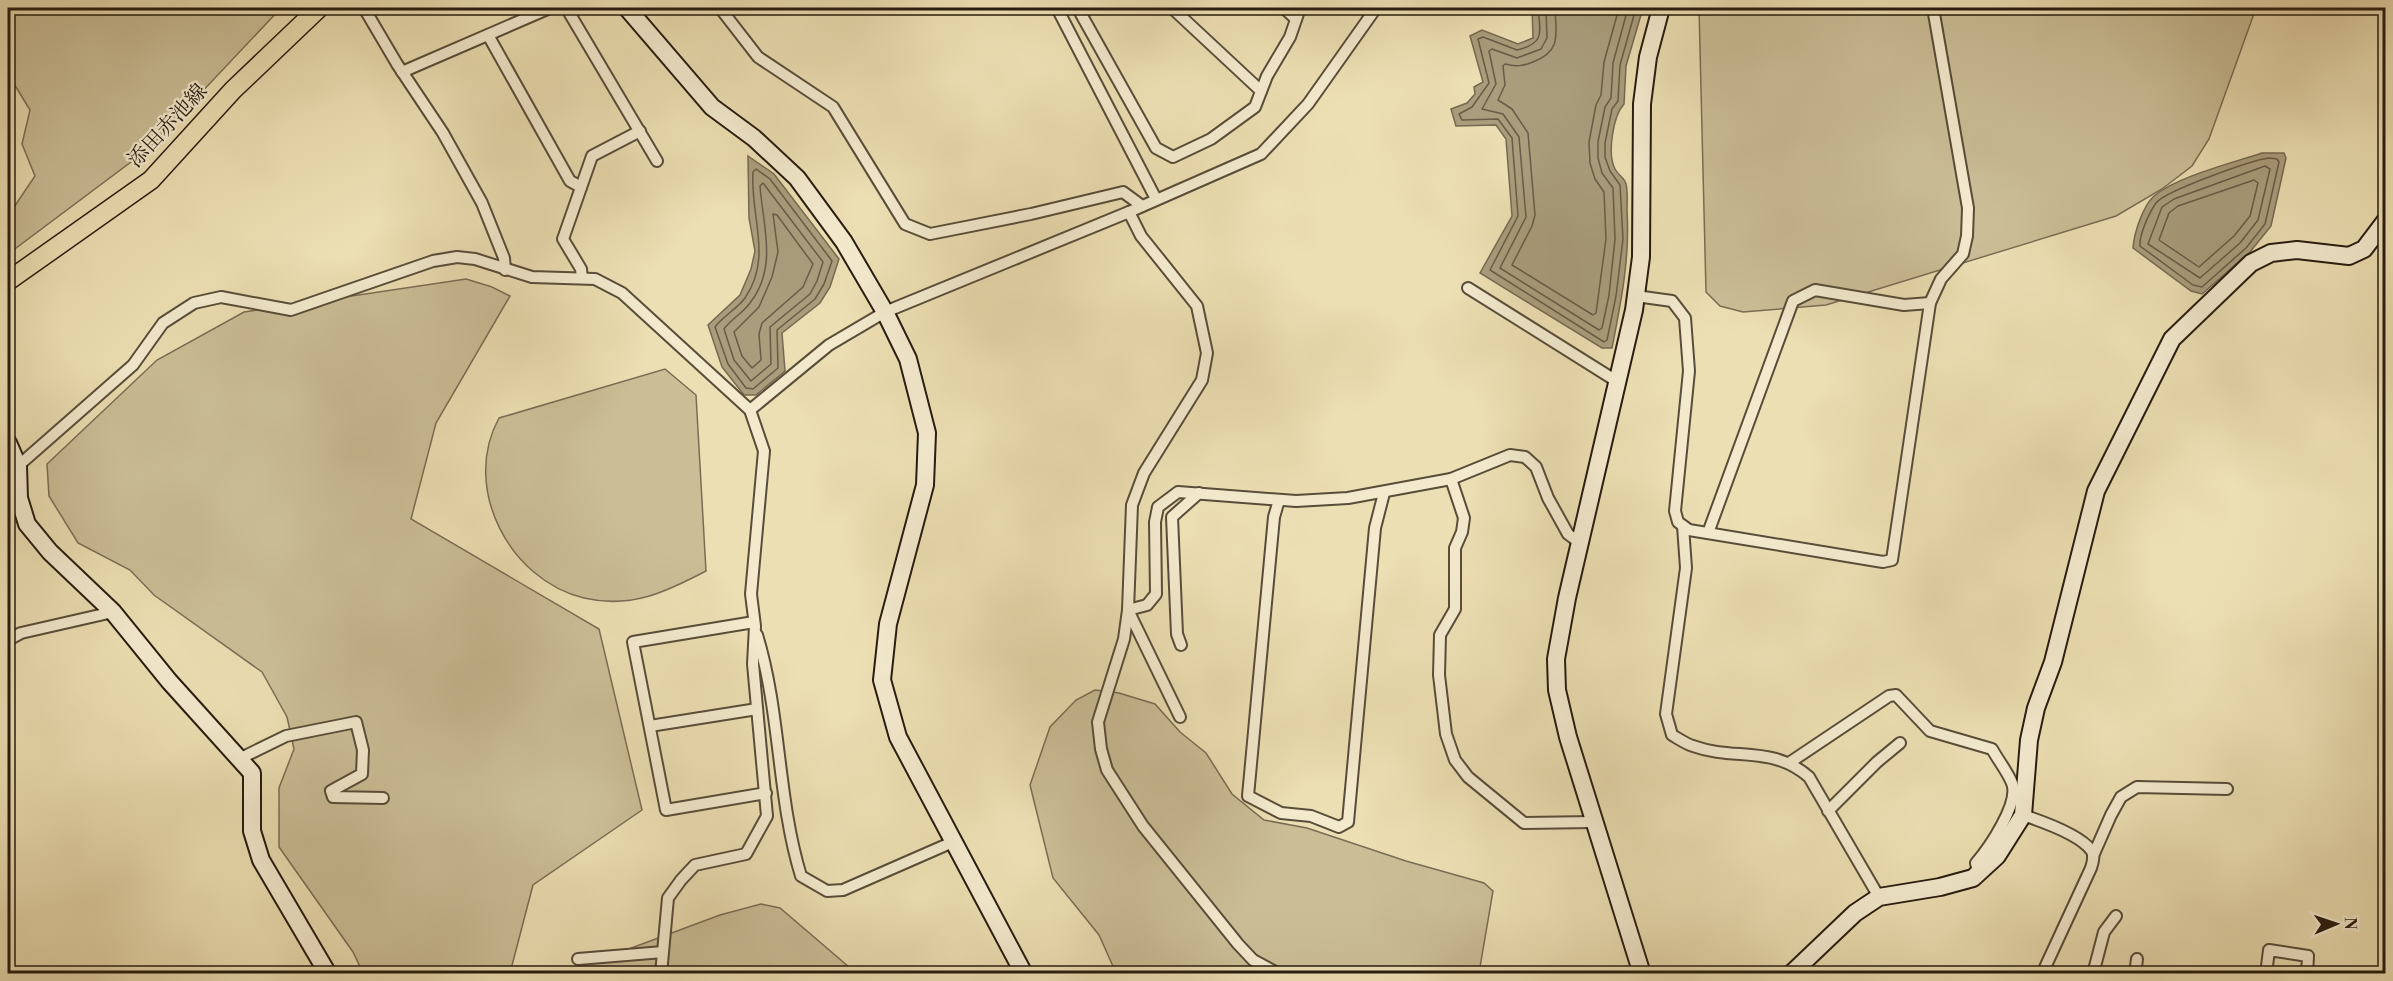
<svg xmlns="http://www.w3.org/2000/svg" width="2393" height="981" font-family="'Libre Bodoni','Noto Serif JP',serif">
  <rect width="100%" height="100%" fill="#ecdfb3"/>
  <filter id="stains"><feTurbulence type="fractalNoise" baseFrequency=".00333" numOctaves="4"/><feColorMatrix values="0 0 0 0 .2 0 0 0 0 .09 0 0 0 0 .02 0 0 0 .5 -.17"/></filter>
  <radialGradient id="worn" r=".72"><stop offset=".6" stop-color="#630" stop-opacity="0"/><stop offset="1" stop-color="#630" stop-opacity=".3"/></radialGradient>
  <g fill="#cbbe97" stroke="#796d54" stroke-width="1.5">
    <path d="M 8,8 L 281,8 L 147,150 L 8,254 L 8,216 L 35,176 L 22,144 L 30,110 L 8,74 Z"/>
    <path d="M 1699,8 L 2256,8 L 2209,139 L 2192,166 L 2162,189 L 2116,216 L 1826,305 L 1743,312 L 1720,306 L 1706,292 Z"/>
    <path d="M 466,279 L 492,287 L 510,296 L 436,423 L 411,519 L 599,629 L 642,810 L 533,885 L 510,973 L 363,973 L 353,952 L 279,847 L 279,788 L 294,749 L 287,717 L 262,672 L 154,595 L 130,570 L 78,543 L 49,496 L 47,464 L 157,360 L 244,312 Z"/>
    <path d="M 665,369 L 696,395 L 706,571 C 666,592 631,609 584,598 C 509,580 461,487 499,418 Z"/>
    <path d="M 1095,690 L 1119,693 L 1155,704 L 1180,732 L 1206,753 L 1232,794 L 1264,820 L 1307,828 L 1406,861 L 1484,883 L 1493,891 L 1479,973 L 1116,973 L 1099,935 L 1053,878 L 1030,785 L 1050,727 L 1076,700 Z"/>
    <path d="M 761,904 L 780,908 L 856,973 L 554,974 L 567,972 L 720,915 Z"/>
  </g>
  <g fill="#a99d7c" stroke="#756951" stroke-width="1.5">
    <path d="M 1532,8 L 1643,8 L 1626,66 L 1624,104 C 1613,116 1607,154 1615,169 C 1618,175 1625,178 1626,184 C 1628,192 1627,203 1627,211 C 1630,258 1621,302 1612,348 L 1602,348 L 1480,273 L 1512,216 L 1506,139 L 1496,125 L 1456,126 L 1451,109 L 1467,103 L 1475,94 L 1474,87 L 1483,82 L 1470,36 L 1482,30 L 1518,44 L 1533,38 Z"/>
    <path d="M 2262,153 L 2284,153 L 2286,158 L 2271,226 L 2250,252 L 2202,294 L 2191,291 L 2133,248 C 2134,233 2143,206 2154,196 C 2176,177 2232,163 2262,153 Z"/>
    <path d="M 748,156 L 774,174 L 839,259 L 830,287 L 820,303 L 782,333 L 785,371 L 756,395 L 744,395 L 722,367 L 708,325 L 740,295 L 751,269 L 755,251 L 749,218 Z"/>
  </g>
  <g fill="none" stroke-linecap="round" stroke-linejoin="round">
    <g stroke="#685c46" stroke-width="1.5">
      <path d="M 1538,8 C 1540,32 1546,43 1517,50 L 1483,37 L 1478,39 L 1489,83 L 1472,107 L 1459,114 L 1462,120 L 1498,119 L 1512,138 L 1518,216 L 1490,270 L 1604,342 L 1607,340 L 1616,296 L 1623,239 L 1620,185 L 1610,171 L 1605,157 L 1605,143 L 1612,109 L 1618,101 L 1620,65 L 1636,8"/>
      <path d="M 1546,8 L 1547,38 L 1541,49 L 1517,58 L 1492,49 L 1489,51 L 1496,84 L 1482,109 L 1503,114 L 1519,137 L 1526,217 L 1500,268 L 1599,330 L 1602,328 L 1609,295 L 1615,239 L 1613,188 L 1602,173 L 1598,158 L 1598,142 L 1605,107 L 1611,98 L 1613,63 L 1628,8"/>
      <path d="M 1555,8 C 1556,34 1562,51 1533,62 C 1523,66 1516,67 1505,64 L 1503,66 L 1505,85 L 1498,100 L 1512,109 L 1528,133 L 1535,215 L 1532,226 L 1512,265 L 1593,315 L 1596,313 L 1606,239 L 1604,192 L 1595,179 L 1590,163 L 1589,142 L 1596,105 L 1601,95 L 1604,62 L 1619,8"/>
      <path d="M 2269,158 L 2277,159 L 2279,162 L 2265,224 L 2246,248 L 2202,287 L 2193,285 L 2140,246 C 2139,235 2149,213 2156,203 C 2165,191 2252,160 2269,158 Z"/>
      <path d="M 2265,166 L 2270,169 L 2258,220 L 2240,243 L 2200,278 L 2148,244 L 2162,207 L 2174,199 Z"/>
      <path d="M 756,169 L 770,179 L 832,261 L 824,284 L 815,299 L 777,330 L 778,368 L 753,389 L 746,388 L 728,364 L 715,327 C 723,316 737,309 745,298 C 773,257 750,217 753,172 Z"/>
      <path d="M 2254,180 L 2258,183 L 2250,216 L 2234,236 L 2199,267 L 2159,240 L 2169,213 L 2178,206 Z"/>
      <path d="M 763,183 L 823,262 L 817,281 L 810,294 L 770,327 L 771,364 L 751,381 L 734,360 L 724,329 C 731,319 743,313 750,303 C 778,267 763,227 760,186 Z"/>
      <path d="M 773,214 L 777,215 L 813,264 L 803,287 L 762,323 L 759,334 L 761,360 L 752,368 L 742,356 L 734,332 L 759,307 L 772,277 L 778,252 Z"/>
    </g>
    <g stroke="#584d39" stroke-width="14">
      <g id="street">
        <path d="M 364,8 L 397,64 L 443,133 L 482,203 L 504,258 L 505,270"/>
        <path d="M 563,8 L 567,9 L 657,161"/>
        <path d="M 720,8 L 758,57 L 833,107 L 905,224 L 930,234 L 1031,214 L 1123,192 L 1142,206"/>
        <path d="M 1057,8 L 1156,199"/>
        <path d="M 1088,8 L 1081,14 L 1156,148 L 1173,157 L 1211,139 L 1255,107 L 1267,76 L 1290,37 L 1300,8"/>
        <path d="M 1172,8 L 1261,91"/>
        <path d="M 1284,8 L 1296,19"/>
        <path d="M 488,35 L 570,181 L 581,187"/>
        <path d="M 402,72 L 550,8"/>
        <path d="M 1129,212 L 1141,236 L 1197,306 L 1207,353 L 1202,380 L 1144,473 L 1132,505 L 1128,610 L 1124,639 L 1098,722 L 1101,749 L 1107,770 L 1143,826 L 1238,944 L 1253,960 L 1279,974"/>
        <path d="M 582,278 L 581,269 L 563,239 L 592,156 L 640,131"/>
        <path d="M 1468,288 L 1618,382"/>
        <path d="M 1636,296 L 1672,301 L 1685,318 L 1689,371 L 1675,511 L 1678,522 L 1689,530 L 1883,562 L 1892,560 L 1930,303 L 1941,279 L 1963,254 L 1967,236 L 1968,208 L 1933,8"/>
        <path d="M 750,410 L 829,345 L 885,312 L 1129,212 L 1261,154 L 1308,104 L 1376,8"/>
        <path d="M 18,466 L 133,365 L 163,323 L 194,303 L 221,297 L 291,310 L 433,261 L 457,257 L 475,259 L 532,277 L 595,279 L 622,293 L 750,410 L 764,451 L 751,594 L 755,626 L 753,664 L 767,816 L 746,854 L 695,865 L 681,880 L 668,898 L 661,974"/>
        <path d="M 1451,479 L 1464,518 L 1462,532 L 1455,548 L 1455,609 L 1440,635 L 1439,675 L 1446,734 L 1455,760 L 1468,777 L 1524,823 L 1594,822"/>
        <path d="M 1279,500 L 1274,517 L 1248,796 L 1281,813 L 1311,816 L 1339,827 L 1348,822 L 1375,528 L 1384,493"/>
        <path d="M 1683,526 L 1686,568 L 1666,714 L 1672,735 C 1679,739 1686,744 1693,746 C 1734,761 1773,745 1809,777 L 1879,897"/>
        <path d="M 1708,533 L 1793,301 L 1815,290 L 1904,305 L 1930,303"/>
        <path d="M 1128,610 L 1147,605 L 1156,594 L 1155,522 L 1158,507 L 1178,492 L 1296,501 L 1348,498 L 1451,479 L 1510,455 L 1525,457 L 1536,467 L 1548,498 L 1568,534 L 1580,543"/>
        <path d="M 1128,610 L 1180,717"/>
        <path d="M 754,622 L 633,642 L 666,810 L 766,793"/>
        <path d="M 757,635 C 781,713 777,798 801,876 L 827,891 L 843,890 L 955,841"/>
        <path d="M 8,640 L 21,633 L 113,612"/>
        <path d="M 1181,645 L 1177,634 L 1172,517 L 1199,493"/>
        <path d="M 650,726 L 757,709"/>
        <path d="M 239,759 L 286,736 L 356,722 L 363,750 L 362,774 L 331,791 L 333,797 L 383,798"/>
        <path d="M 1789,763 L 1889,696 L 1896,695 L 1930,731 L 1992,749 C 1998,760 2007,771 2012,783 C 2020,803 1989,848 1976,863 L 1978,873"/>
        <path d="M 1828,811 L 1877,762 L 1900,743"/>
        <path d="M 2023,815 C 2041,821 2080,835 2091,850 C 2095,855 2093,862 2091,868 L 2042,974"/>
        <path d="M 2093,856 L 2111,815 L 2121,797 L 2137,787 L 2227,789"/>
        <path d="M 578,959 L 663,952"/>
        <path d="M 2093,974 L 2104,932 L 2116,916"/>
        <path d="M 2135,974 L 2137,959"/>
        <path d="M 2266,974 L 2269,950 L 2308,956 L 2307,974"/>
      </g>
    </g>
    <g stroke="#271c10" stroke-width="20">
      <g id="secondary">
        <path d="M 627,8 L 712,107 L 754,138 L 797,178 L 844,242 L 885,312 L 908,359 L 927,433 L 925,485 L 888,624 L 882,680 L 898,737 L 1024,974"/>
        <path d="M 8,443 L 18,466 L 19,498 L 27,524 L 50,552 L 113,612 L 169,681 L 252,773 L 252,831 L 261,860 L 328,974"/>
        <path d="M 1642,974 L 1568,737 L 1557,690 L 1556,659 L 1567,598 L 1634,310 L 1641,257 L 1642,104 L 1648,57 L 1661,8"/>
        <path d="M 1791,974 L 1855,913 L 1879,897 L 1940,887 L 1973,878 L 1997,856 L 2023,815 L 2029,740 L 2036,708 L 2053,662 L 2096,491 L 2172,339 L 2251,263 L 2271,253 L 2297,250 L 2349,256 L 2364,249 L 2386,220"/>
      </g>
    </g>
    <g stroke="#271c10" stroke-width="21">
      <path id="primary" d="M 8,281 L 151,180 L 233,90 L 319,8"/>
    </g>
    <use href="#street" stroke="#f3eace" stroke-width="10"/>
    <use href="#secondary" stroke="#f3eace" stroke-width="16"/>
    <use href="#primary" stroke="#ecdfb3" stroke-width="18"/>
  </g>
  <g text-anchor="middle" dominant-baseline="central" stroke-width="4.5" stroke-linejoin="round" paint-order="stroke">
    <g font-size="21" fill="#271c10" stroke="#f3eace">
      <text transform="translate(168 126) rotate(-47)">添田赤池線</text>
    </g>
  </g>
  <rect width="2393" height="981" fill="none" stroke="#ecdfb3" stroke-width="30"/>
  <rect x="9" y="9" width="2375" height="963" fill="none" stroke="#271c10" stroke-width="3"/>
  <rect x="15" y="15" width="2363" height="951" fill="none" stroke="#271c10" stroke-width="1.5"/>
  <g transform="translate(2336 924) rotate(88)" stroke="#f3eace" stroke-width="4.5" paint-order="stroke">
  <path d="M0-4.5L10 22L0 15L-10 22Z" fill="#271c10"/>
  <text y="-9" font-size="16" font-weight="bold" text-anchor="middle" fill="#271c10">N</text>
  </g>
  <rect width="100%" height="100%" filter="url(#stains)"/>
  <rect width="100%" height="100%" fill="url(#worn)"/>
</svg>
